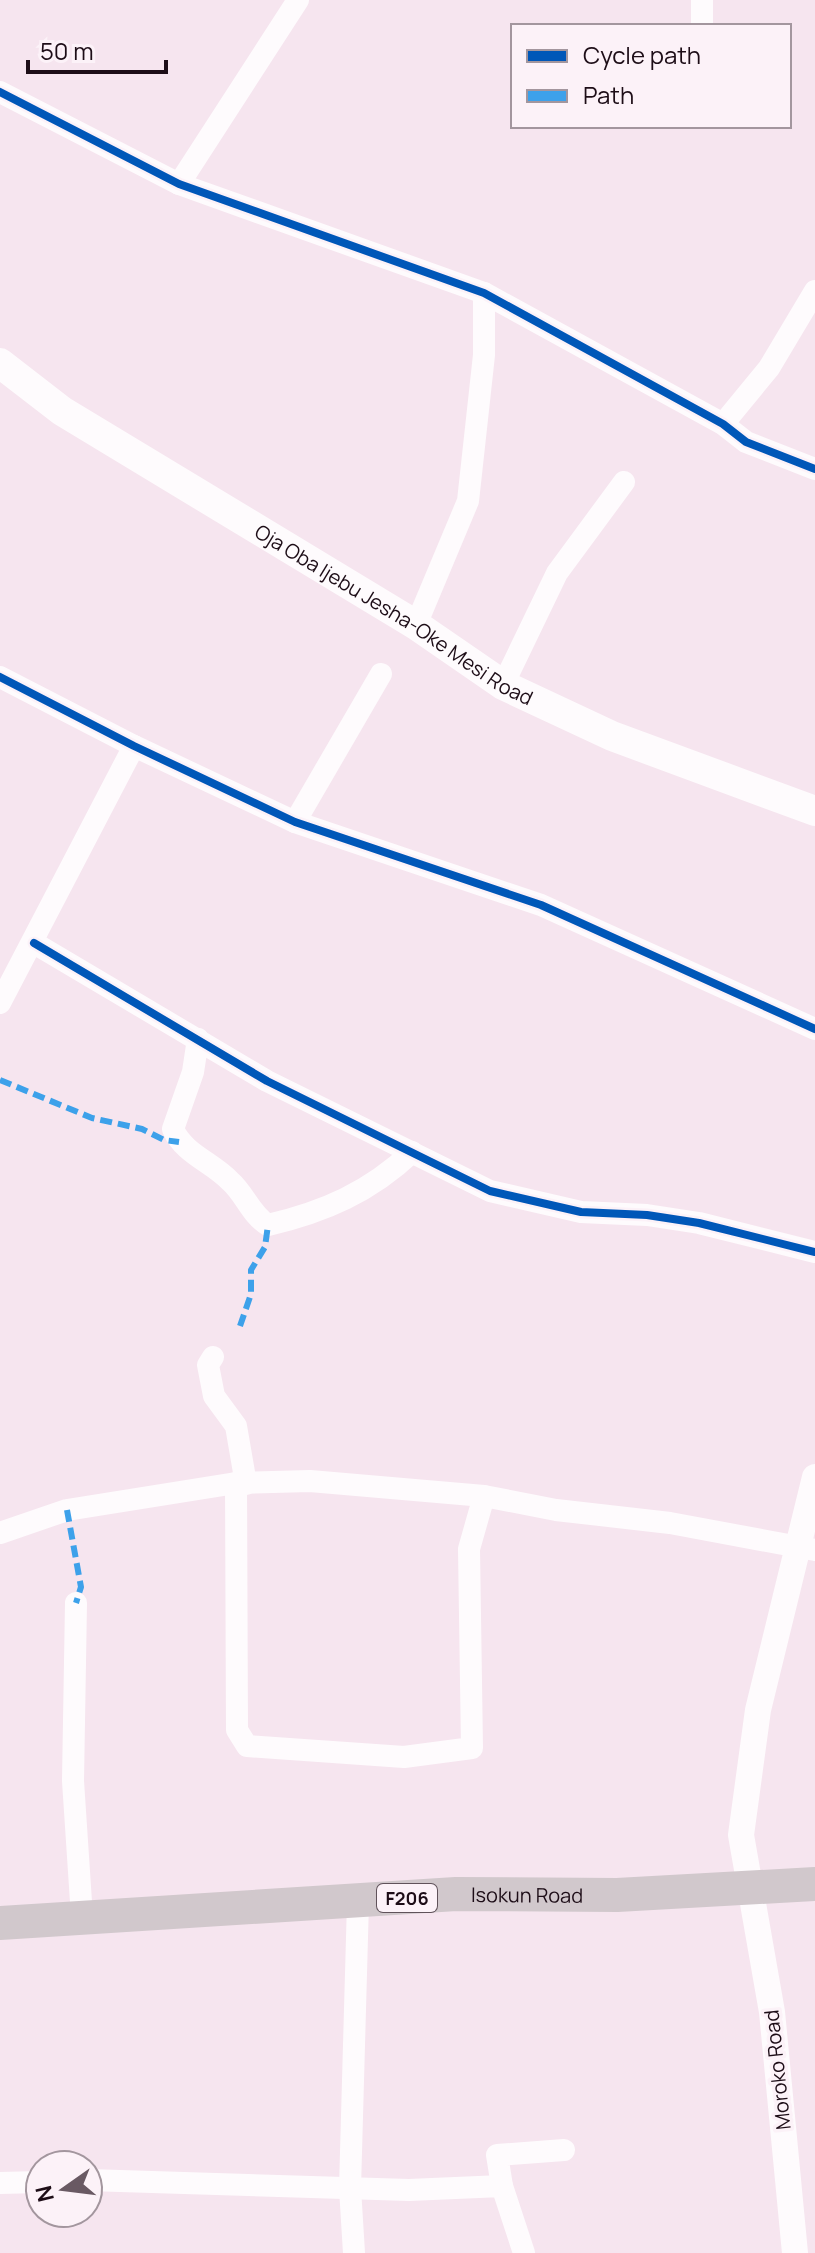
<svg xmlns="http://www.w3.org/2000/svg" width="815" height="2253" font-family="Manrope,sans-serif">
  <rect width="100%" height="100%" fill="#f6e5ef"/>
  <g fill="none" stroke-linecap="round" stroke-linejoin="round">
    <g stroke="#fefbfd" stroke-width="22">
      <path d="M 702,0 L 702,26"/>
      <path d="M 0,92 L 179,184 L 484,293 L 723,424 L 746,442 L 815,469"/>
      <path d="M 179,184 L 298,0"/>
      <path d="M 723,424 L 769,368 L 815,291"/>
      <path d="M 416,625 L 468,501 L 484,355 L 484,293"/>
      <path d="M 0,677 L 134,746 L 295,822 L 541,905 L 815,1029"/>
      <path d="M 503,685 L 557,573 L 624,482"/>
      <path d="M 295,822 L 381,674"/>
      <path d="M 34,943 L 267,1081 L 490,1191 L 581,1212 L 647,1215 L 699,1223 L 815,1252"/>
      <path d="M 0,1003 L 134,746"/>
      <path d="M 198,1039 L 193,1072 L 173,1129 C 184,1154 212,1162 230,1181 C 245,1194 251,1215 268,1225 C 324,1212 370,1192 412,1152"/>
      <path d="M 213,1357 L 208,1365 L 214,1396 L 236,1426 L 246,1484"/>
      <path d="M 236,1483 L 237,1730 L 247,1746 L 404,1757 L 472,1748 L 469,1549 L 484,1496"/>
      <path d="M 0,1533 L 67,1510 L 236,1483 L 310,1481 L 484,1496 L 556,1510 L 670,1523 L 815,1550"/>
      <path d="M 76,1603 L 73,1781 L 82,1917"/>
      <path d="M 88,2180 L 409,2190 L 502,2186 L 524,2253"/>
      <path d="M 0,2183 L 40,2182"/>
      <path d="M 502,2186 L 497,2155 L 564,2150"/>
      <path d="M 354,2253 L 350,2188 L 358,1902"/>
    </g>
    <path stroke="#fefbfd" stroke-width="26" d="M 795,2253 L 772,2012 L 741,1835 L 758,1710 L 815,1477"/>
    <path stroke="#fefbfd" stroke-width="30" id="s1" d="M 0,363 L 62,411 L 416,625 L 503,685 L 612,736 L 815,811"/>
    <path stroke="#d1c8cc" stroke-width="34" id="s2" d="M 0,1923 L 456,1894 L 617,1895 L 815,1884"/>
    <g stroke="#3da1ea" stroke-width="6" stroke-dasharray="12 6" stroke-linecap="butt">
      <path d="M 0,1080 L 92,1118 L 142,1129 L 164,1140 L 179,1142"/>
      <path d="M 240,1326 L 251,1294 L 251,1270 L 265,1247 L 268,1225"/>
      <path d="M 67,1510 L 81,1587 L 76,1603"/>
    </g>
    <g stroke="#fcf2f8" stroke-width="13">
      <g id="cycleway">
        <path d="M 0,92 L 179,184 L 484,293 L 723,424 L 746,442 L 815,469"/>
        <path d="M 0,677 L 134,746 L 295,822 L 541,905 L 815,1029"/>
        <path d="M 34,943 L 267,1081 L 490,1191 L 581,1212 L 647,1215 L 699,1223 L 815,1252"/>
      </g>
    </g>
    <use href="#cycleway" stroke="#0057b8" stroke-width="8"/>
  </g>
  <g text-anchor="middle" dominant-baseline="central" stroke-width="7" stroke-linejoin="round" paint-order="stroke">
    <rect fill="#fcf2f8" stroke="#60525a" stroke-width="2" x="377" y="1884" width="60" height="28" rx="6"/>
    <g font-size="18" font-weight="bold" fill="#1d0d17">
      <text x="407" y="1898">F206</text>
    </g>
    <g font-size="20" fill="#1d0d17" stroke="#fcf2f8">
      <text stroke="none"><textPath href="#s1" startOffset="468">Oja Oba Ijebu Jesha-Oke Mesi Road</textPath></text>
      <text stroke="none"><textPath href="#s2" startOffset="528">Isokun Road</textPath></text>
      <text transform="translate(777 2070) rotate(-96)">Moroko Road</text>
    </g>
  </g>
  <rect x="511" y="24" width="280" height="104" fill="#fcf2f8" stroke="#a3969e" stroke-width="2"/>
  <rect x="527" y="50" width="40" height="12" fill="#0057b8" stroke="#a3969e" stroke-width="2"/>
  <text x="583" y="64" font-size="24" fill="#1d0d17">Cycle path</text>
  <rect x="527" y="90" width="40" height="12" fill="#3da1ea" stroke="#a3969e" stroke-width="2"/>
  <text x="583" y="104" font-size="24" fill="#1d0d17">Path</text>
  <g transform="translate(64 2189) rotate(256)"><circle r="38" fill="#fcf2f8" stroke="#a3969e" stroke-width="2"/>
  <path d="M0-6L14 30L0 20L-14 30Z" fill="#695963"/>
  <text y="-12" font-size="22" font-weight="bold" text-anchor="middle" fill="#1d0d17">N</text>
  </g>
  <path d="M28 60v12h138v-12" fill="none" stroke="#1d0d17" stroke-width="4"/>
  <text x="40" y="60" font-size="24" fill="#1d0d17" stroke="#fcf2f8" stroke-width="6" paint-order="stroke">50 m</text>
</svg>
